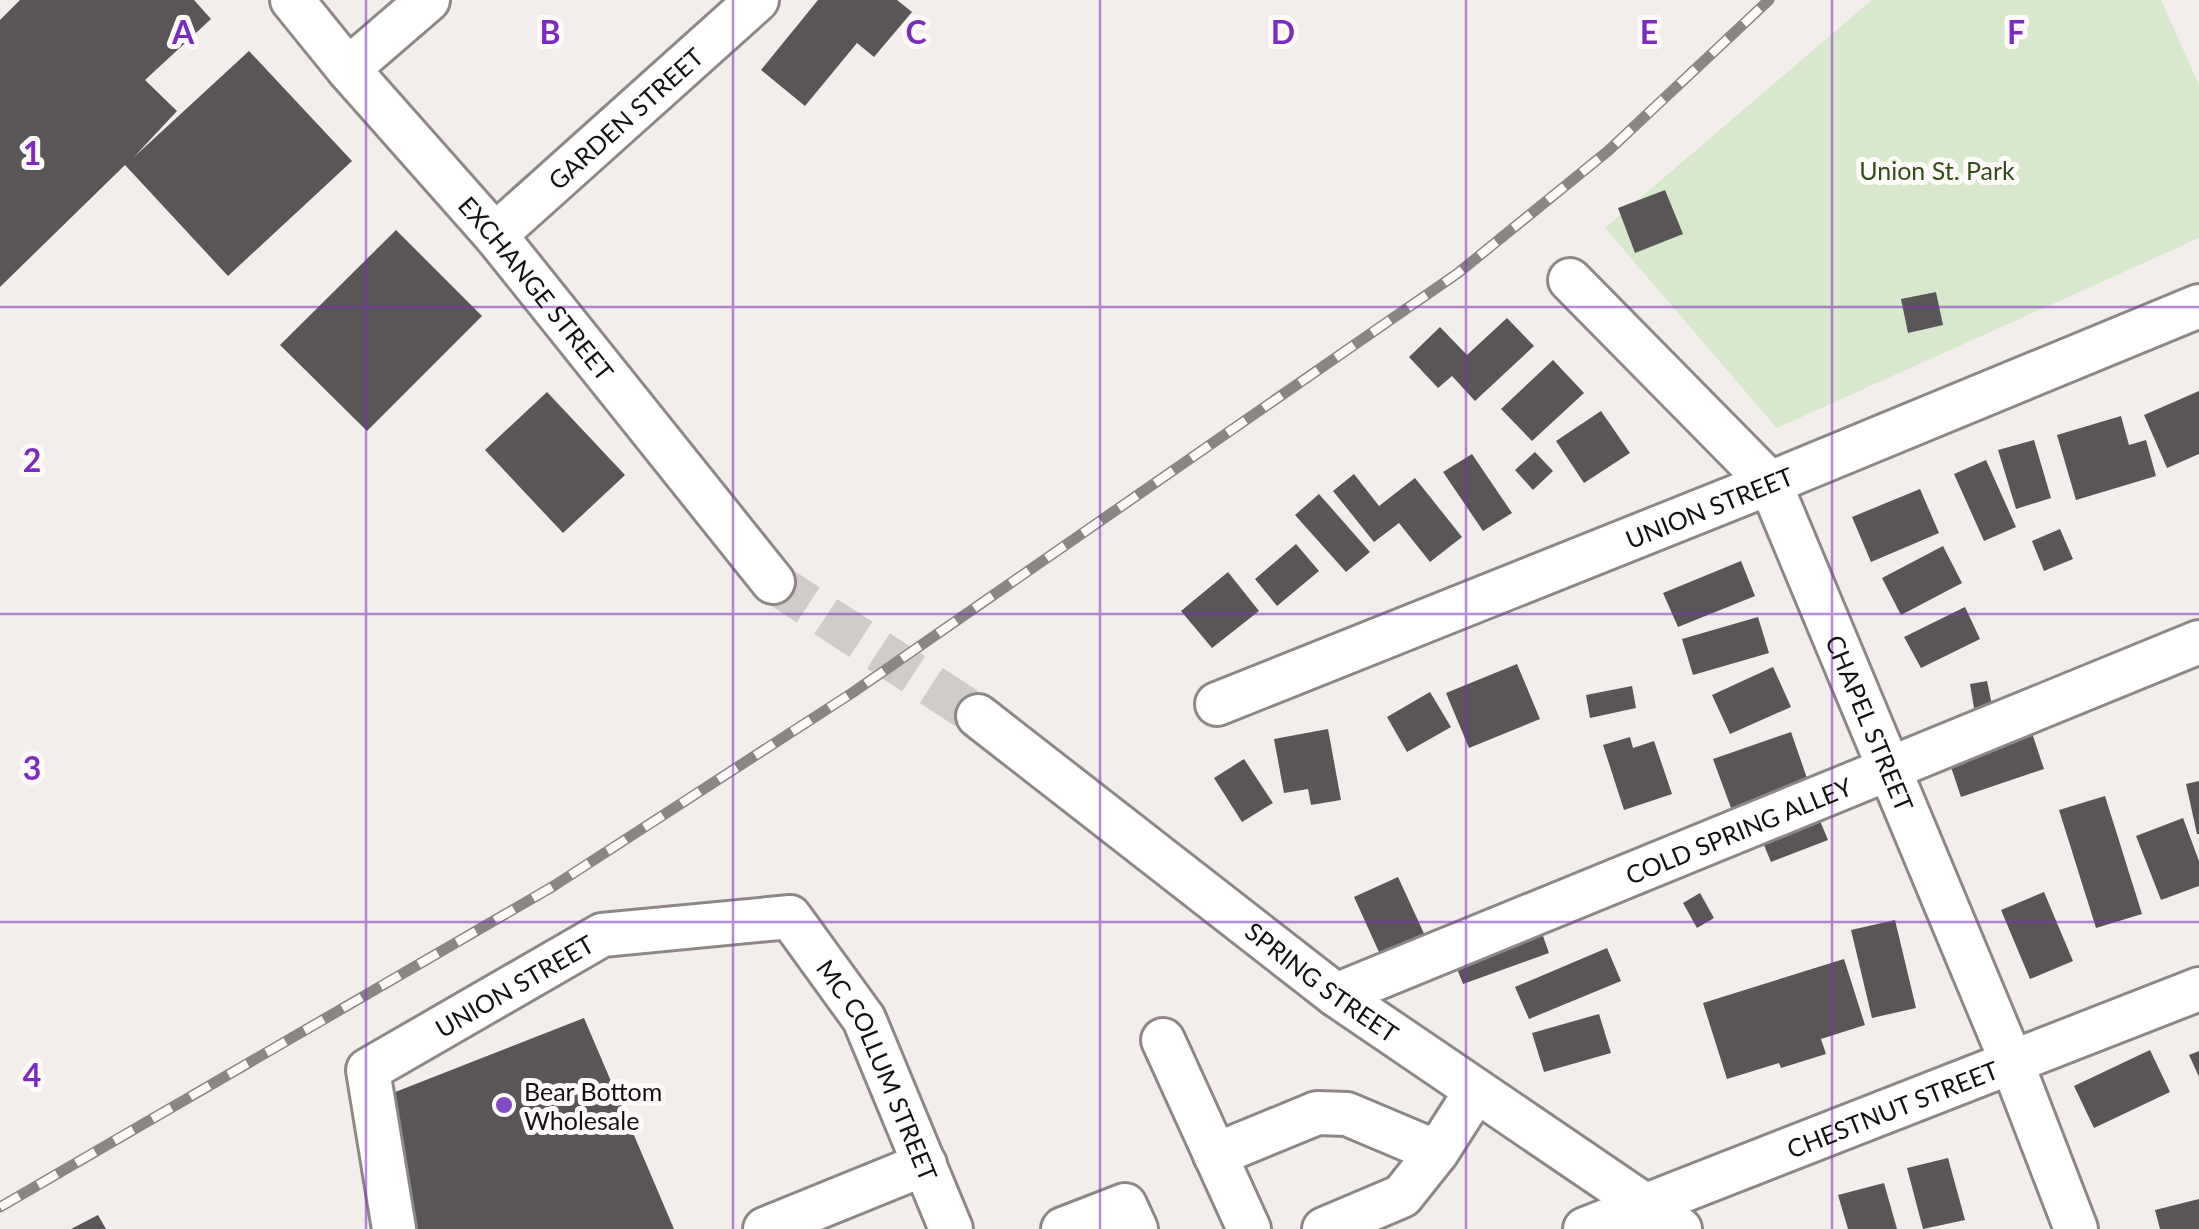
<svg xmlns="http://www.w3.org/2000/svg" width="2199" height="1229" font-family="Lato,sans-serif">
  <rect width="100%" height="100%" fill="#f3edeb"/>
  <path fill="#d7e8cc" d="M 1872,0 L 2161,0 L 2199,85 L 2199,238 L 1777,428 L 1605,228 Z"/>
  <g fill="#5a5658">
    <path d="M 20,0 L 194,0 L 211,19 L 145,80 L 177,111 L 134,157 L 249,51 L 352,161 L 228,276 L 125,165 L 0,287 L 0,20 Z"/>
    <path d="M 818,0 L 897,0 L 912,12 L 874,57 L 857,43 L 805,106 L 761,70 Z"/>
    <path d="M 1665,190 L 1683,234 L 1635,253 L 1618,208 Z"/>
    <path d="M 396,230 L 482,316 L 367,431 L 280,345 Z"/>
    <path d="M 1936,292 L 1943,325 L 1908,333 L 1901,299 Z"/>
    <path d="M 1507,318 L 1534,346 L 1475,401 L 1452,376 L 1438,388 L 1409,357 L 1440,327 L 1467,355 Z"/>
    <path d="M 1553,360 L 1584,393 L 1532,441 L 1501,409 Z"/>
    <path d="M 2199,391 L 2199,454 L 2167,468 L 2144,415 Z"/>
    <path d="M 547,392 L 625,475 L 563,533 L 485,450 Z"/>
    <path d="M 1601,411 L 1630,453 L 1584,483 L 1556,441 Z"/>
    <path d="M 2121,416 L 2129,445 L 2146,440 L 2156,476 L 2076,500 L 2057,435 Z"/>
    <path d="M 2034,440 L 2051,498 L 2016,509 L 1998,450 Z"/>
    <path d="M 1535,452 L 1553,471 L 1533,490 L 1515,470 Z"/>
    <path d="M 1472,454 L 1512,513 L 1483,531 L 1443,472 Z"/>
    <path d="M 1986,460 L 2016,527 L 1984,541 L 1954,474 Z"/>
    <path d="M 1354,474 L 1379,506 L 1415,478 L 1462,537 L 1430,562 L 1399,523 L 1374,542 L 1333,491 Z"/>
    <path d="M 1920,489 L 1939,533 L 1871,562 L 1852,517 Z"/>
    <path d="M 1319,494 L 1370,552 L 1346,572 L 1295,515 Z"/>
    <path d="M 2060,529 L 2073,559 L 2044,571 L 2032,541 Z"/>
    <path d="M 1296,544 L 1319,571 L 1277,606 L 1255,579 Z"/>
    <path d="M 1943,546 L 1962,583 L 1901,615 L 1882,578 Z"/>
    <path d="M 1741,561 L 1755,596 L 1678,627 L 1663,593 Z"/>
    <path d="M 1228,572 L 1259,611 L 1212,648 L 1181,611 Z"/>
    <path d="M 1965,607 L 1980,639 L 1921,668 L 1904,637 Z"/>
    <path d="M 1758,617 L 1769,653 L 1693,675 L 1682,639 Z"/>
    <path d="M 1517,664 L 1540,719 L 1469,748 L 1446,693 Z"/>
    <path d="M 1773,667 L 1791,707 L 1730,734 L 1712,695 Z"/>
    <path d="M 1987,681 L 1992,705 L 1974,708 L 1970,684 Z"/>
    <path d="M 1632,686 L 1636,708 L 1590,718 L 1586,695 Z"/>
    <path d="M 1430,692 L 1451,727 L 1407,752 L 1387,717 Z"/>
    <path d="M 2029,724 L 2044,769 L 1961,797 L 1946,752 Z"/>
    <path d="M 1328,729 L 1341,800 L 1311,805 L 1308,789 L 1284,793 L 1274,739 Z"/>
    <path d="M 1791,732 L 1808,781 L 1731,808 L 1713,759 Z"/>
    <path d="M 1630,737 L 1633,748 L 1654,741 L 1672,794 L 1624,810 L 1603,745 Z"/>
    <path d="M 1244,759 L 1273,803 L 1242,822 L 1214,778 Z"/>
    <path d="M 2199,781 L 2199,834 L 2197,834 L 2186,784 Z"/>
    <path d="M 2105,796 L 2142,914 L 2096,928 L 2059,810 Z"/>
    <path d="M 1813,804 L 1828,840 L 1771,862 L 1756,826 Z"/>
    <path d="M 2183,818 L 2199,861 L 2199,886 L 2161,900 L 2136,836 Z"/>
    <path d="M 1398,877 L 1427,940 L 1383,961 L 1354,897 Z"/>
    <path d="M 2044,892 L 2073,961 L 2030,979 L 2001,910 Z"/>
    <path d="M 1700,893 L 1714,918 L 1697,928 L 1683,903 Z"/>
    <path d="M 1537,919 L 1549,953 L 1463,984 L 1450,951 Z"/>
    <path d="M 1895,920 L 1916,1008 L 1872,1018 L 1851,930 Z"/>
    <path d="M 1607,948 L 1621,981 L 1529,1019 L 1515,987 Z"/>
    <path d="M 1844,959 L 1865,1025 L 1821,1039 L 1826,1054 L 1781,1068 L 1779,1063 L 1727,1079 L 1703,1003 Z"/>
    <path d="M 1599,1014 L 1611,1053 L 1544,1072 L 1532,1033 Z"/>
    <path d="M 584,1018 L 674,1229 L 413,1229 L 385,1096 Z"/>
    <path d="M 2150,1050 L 2170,1092 L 2094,1128 L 2074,1086 Z"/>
    <path d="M 2199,1051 L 2199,1077 L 2189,1055 Z"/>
    <path d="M 1948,1158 L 1965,1220 L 1923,1229 L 1907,1168 Z"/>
    <path d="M 1884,1183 L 1897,1229 L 1848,1229 L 1838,1195 Z"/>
    <path d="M 2199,1199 L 2199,1229 L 2160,1229 L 2155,1210 Z"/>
    <path d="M 98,1215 L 106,1229 L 71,1229 Z"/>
  </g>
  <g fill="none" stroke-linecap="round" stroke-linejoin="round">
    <path stroke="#d1ccca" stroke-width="42" stroke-dasharray="42 21" stroke-linecap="butt" d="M 773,582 L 978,716"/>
    <g stroke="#8d8886" stroke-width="48">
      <g id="minor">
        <path id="s1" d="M 292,0 L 348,69 L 495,235 L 773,582"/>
        <path d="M 348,69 L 428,0"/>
        <path id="s2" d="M 495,235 L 757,0"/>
        <path id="s3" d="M 1570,280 L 1770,483 L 2012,1063 L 2076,1229"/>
        <path id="s4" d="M 1217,704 L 1770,483 L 2199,306"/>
        <path id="s5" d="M 978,716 L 1336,995 L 1680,1229"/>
        <path id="s6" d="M 1336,995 L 2199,642"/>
        <path d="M 1163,1040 L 1249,1229"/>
        <path d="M 1215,1155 L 1317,1113 L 1347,1114 L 1437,1152"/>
        <path id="s7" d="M 394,1229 L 368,1070 L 602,935 L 790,917 L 864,1019 L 951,1229"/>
        <path d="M 765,1229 L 925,1164"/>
        <path d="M 1063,1229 L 1125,1205 L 1136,1229"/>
        <path d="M 1324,1229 L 1402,1196 L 1437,1152 L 1476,1091"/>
        <path id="s8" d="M 1585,1229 L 2199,989"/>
      </g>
    </g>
    <use href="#minor" stroke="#fff" stroke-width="42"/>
    <g stroke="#8a8684" stroke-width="11">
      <path id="rail" d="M 0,1207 L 552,887 L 852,693 L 1458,273 L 1608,151 L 1769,0"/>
    </g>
    <use href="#rail" stroke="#fffbfa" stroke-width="8" stroke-dasharray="22" stroke-linecap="butt"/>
  </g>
  <path fill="none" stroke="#7b2cbf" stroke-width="2.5" stroke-opacity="0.55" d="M 366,0 L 366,1229M 733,0 L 733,1229M 1100,0 L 1100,1229M 1466,0 L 1466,1229M 1832,0 L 1832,1229M 0,307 L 2199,307M 0,614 L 2199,614M 0,922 L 2199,922"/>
  <circle fill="#834cc4" stroke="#fffbfa" stroke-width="4" cx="504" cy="1105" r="10"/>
  <g text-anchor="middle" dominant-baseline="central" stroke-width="10" stroke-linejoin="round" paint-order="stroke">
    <g font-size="25" fill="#131211" stroke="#fffbfa">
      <text stroke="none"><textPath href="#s2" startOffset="175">GARDEN STREET</textPath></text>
      <text stroke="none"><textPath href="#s1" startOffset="378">EXCHANGE STREET</textPath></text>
      <text stroke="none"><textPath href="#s4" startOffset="530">UNION STREET</textPath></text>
      <text stroke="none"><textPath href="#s3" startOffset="545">CHAPEL STREET</textPath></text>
      <text stroke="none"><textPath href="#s6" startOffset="435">COLD SPRING ALLEY</textPath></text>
      <text stroke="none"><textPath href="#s5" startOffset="435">SPRING STREET</textPath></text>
      <text stroke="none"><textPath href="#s7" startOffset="330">UNION STREET</textPath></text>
      <text stroke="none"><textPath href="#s7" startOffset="798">MC COLLUM STREET</textPath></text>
      <text stroke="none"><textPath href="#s8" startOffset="330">CHESTNUT STREET</textPath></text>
    </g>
    <g font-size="25" fill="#314e18" stroke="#fffbfa">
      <text x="1937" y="170">Union St. Park</text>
    </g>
    <g font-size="25" fill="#131211" stroke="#fffbfa" text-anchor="start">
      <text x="524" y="1091">Bear Bottom<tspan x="524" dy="29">Wholesale</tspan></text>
    </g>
  </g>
  <g font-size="32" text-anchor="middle" font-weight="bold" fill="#7b2cbf" stroke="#fffbfa" stroke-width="10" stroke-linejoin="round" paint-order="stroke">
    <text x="183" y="44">A</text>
    <text x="550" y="44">B</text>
    <text x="916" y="44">C</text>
    <text x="1283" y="44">D</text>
    <text x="1649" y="44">E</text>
    <text x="2016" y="44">F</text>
    <text x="32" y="165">1</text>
    <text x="32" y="472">2</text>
    <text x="32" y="780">3</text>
    <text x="32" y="1087">4</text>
  </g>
</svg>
